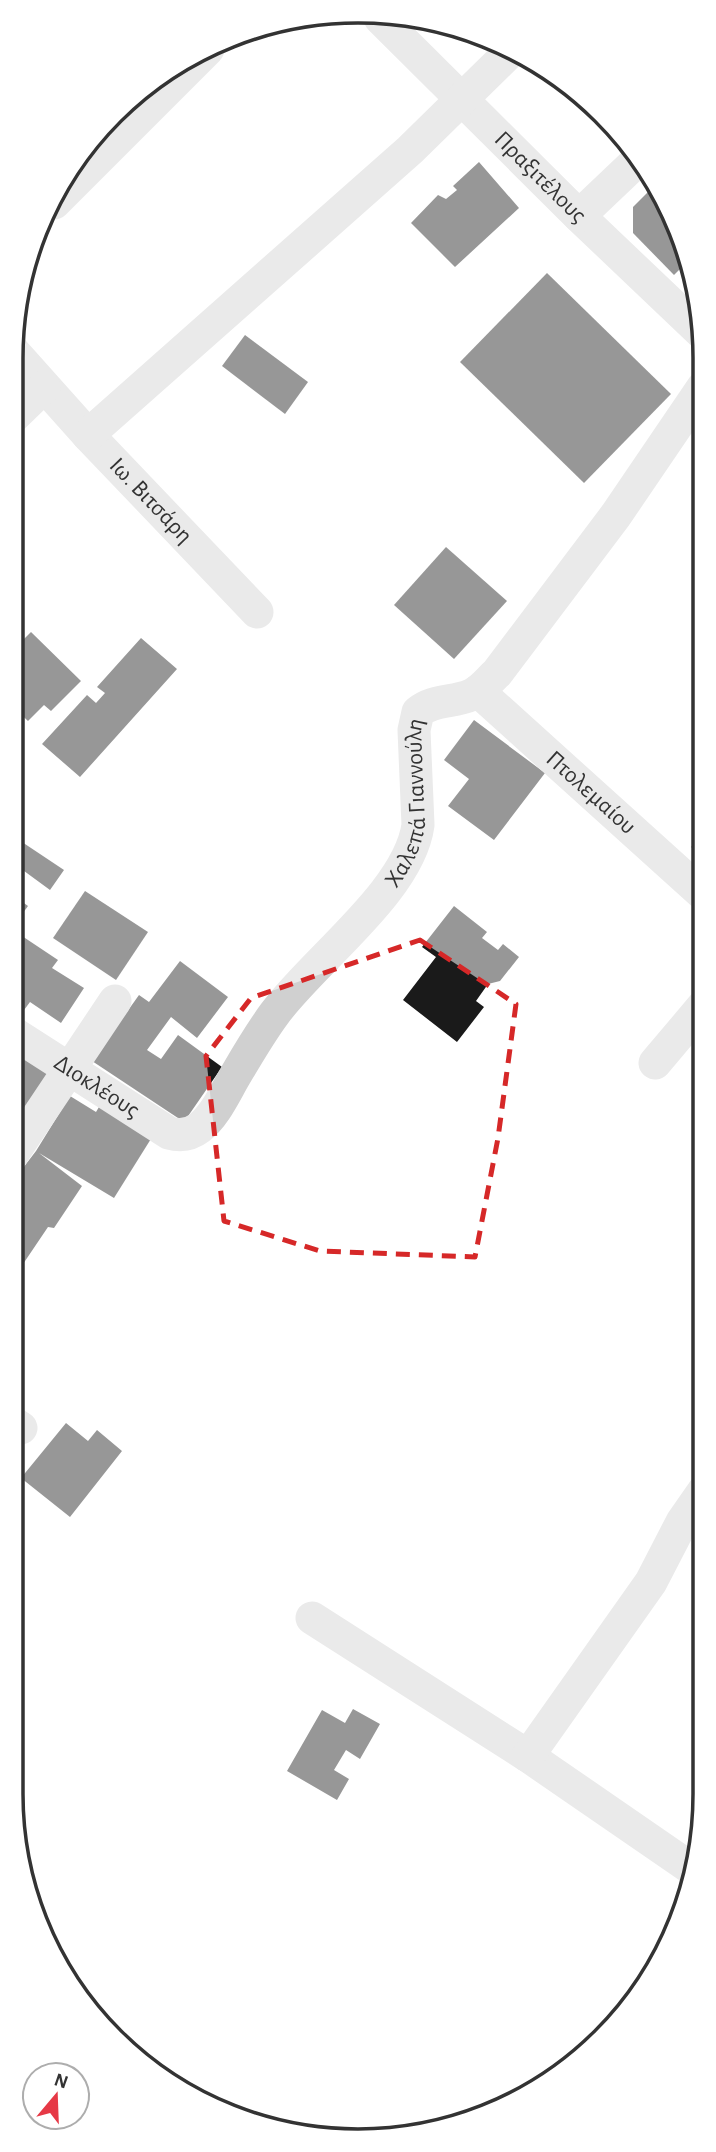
<svg xmlns="http://www.w3.org/2000/svg" width="716" height="2152" font-family="'Alegreya Sans',sans-serif">
  <rect width="100%" height="100%" fill="#fff"/>
  <g fill="#1a1a1a">
    <path d="M 479,162 L 519,208 L 455,267 L 411,223 L 438,195 L 446,199 L 457,190 L 453,186 Z"/>
    <path d="M 656,184 L 670,205 L 687,262 L 674,275 L 633,233 L 633,207 Z"/>
    <path d="M 547,273 L 671,394 L 584,483 L 460,362 Z"/>
    <path d="M 245,335 L 308,382 L 285,414 L 222,366 Z"/>
    <path d="M 703,541 L 703,557 L 695,549 Z"/>
    <path d="M 446,547 L 507,601 L 454,659 L 394,605 Z"/>
    <path d="M 31,632 L 81,681 L 51,711 L 44,705 L 28,721 L 10,704 L 10,653 Z"/>
    <path d="M 141,638 L 177,669 L 80,777 L 42,744 L 87,695 L 96,703 L 105,693 L 97,687 Z"/>
    <path d="M 474,720 L 545,773 L 494,840 L 448,806 L 469,779 L 444,760 Z"/>
    <path d="M 704,833 L 704,859 L 691,847 Z"/>
    <path d="M 10,834 L 64,870 L 50,890 L 20,868 L 10,881 Z"/>
    <path d="M 85,891 L 148,932 L 116,980 L 53,938 Z"/>
    <path d="M 10,893 L 28,906 L 10,931 Z"/>
    <path d="M 454,906 L 487,932 L 482,938 L 498,950 L 503,944 L 519,957 L 500,981 L 488,984 L 476,1001 L 484,1007 L 457,1042 L 403,1000 L 436,957 L 422,947 Z"/>
    <path d="M 16,932 L 58,960 L 52,968 L 84,988 L 61,1023 L 30,1002 L 21,1014 L 10,1007 L 10,940 Z"/>
    <path d="M 180,961 L 228,997 L 197,1038 L 171,1017 L 147,1050 L 161,1059 L 178,1035 L 222,1067 L 184,1122 L 92,1061 L 139,995 L 149,1002 Z"/>
    <path d="M 10,1045 L 50,1071 L 10,1130 Z"/>
    <path d="M 70,1096 L 96,1112 L 99,1107 L 154,1134 L 114,1198 L 39,1153 L 82,1186 L 54,1228 L 48,1227 L 21,1267 L 10,1260 L 10,1185 L 36,1151 Z"/>
    <path d="M 10,1282 L 21,1289 L 10,1304 Z"/>
    <path d="M 66,1423 L 88,1441 L 97,1430 L 122,1451 L 70,1517 L 21,1478 Z"/>
    <path d="M 353,1709 L 380,1724 L 360,1759 L 346,1750 L 334,1770 L 349,1779 L 337,1800 L 287,1771 L 322,1710 L 345,1723 Z"/>
  </g>
  <g fill="none" stroke-linecap="round" stroke-linejoin="round">
    <g stroke="#d0d0d0" stroke-width="33">
      <path id="s1" d="M 380,18 L 579,216 L 703,334"/>
      <path d="M 54,203 L 208,49"/>
      <path d="M 579,216 L 639,159"/>
      <path id="s2" d="M 12,350 L 88,435 L 257,612"/>
      <path d="M 10,420 L 44,387"/>
      <path d="M 88,435 L 410,150 L 513,49"/>
      <path id="s3" d="M 478,691 L 704,895"/>
      <path id="s4" d="M 10,1031 L 169,1133 C 180,1136 190,1135 199,1128 C 215,1116 225,1093 235,1076 C 248,1054 260,1033 275,1013 C 315,959 409,891 418,825 L 414,730 L 418,712 C 434,699 453,703 471,695 C 481,691 489,680 497,673 L 616,515 L 703,387"/>
      <path d="M 655,1063 L 704,1005"/>
      <path d="M 10,1158 L 115,1001"/>
      <path d="M 10,1421 L 21,1428"/>
      <path d="M 312,1618 L 528,1756 L 695,1871"/>
      <path d="M 528,1756 L 651,1582 L 682,1522 L 705,1489"/>
    </g>
  </g>
  <path d="M0 0H716V2152H0ZM 420,940 L 516,1004 L 498,1138 L 475,1257 L 320,1251 L 224,1221 L 206,1056 L 251,998 Z" fill="#fff" fill-opacity=".55" fill-rule="evenodd"/>
  <path fill="none" stroke="#d62828" stroke-width="5" stroke-dasharray="14 9" stroke-linejoin="round" d="M 420,940 L 516,1004 L 498,1138 L 475,1257 L 320,1251 L 224,1221 L 206,1056 L 251,998 Z"/>
  <g text-anchor="middle" dominant-baseline="central" stroke-width="7" stroke-linejoin="round" paint-order="stroke">
    <g font-size="24" fill="#333" stroke="#fff">
      <text stroke="none"><textPath href="#s1" startOffset="226">Πραξιτέλους</textPath></text>
      <text stroke="none"><textPath href="#s2" startOffset="205">Ιω. Βιτσάρη</textPath></text>
      <text stroke="none"><textPath href="#s3" startOffset="152">Πτολεμαίου</textPath></text>
      <text stroke="none"><textPath href="#s4" startOffset="618">Χαλεπά Γιαννούλη</textPath></text>
      <text stroke="none"><textPath href="#s4" startOffset="103">Διοκλέους</textPath></text>
    </g>
  </g>
  <path d="M0 0H716V2152H0ZM358 23H358A335 335 0 0 1 693 358V1794A335 335 0 0 1 358 2129H358A335 335 0 0 1 23 1794V358A335 335 0 0 1 358 23Z" fill="#fff" fill-rule="evenodd"/>
  <path fill="none" stroke="#333" stroke-width="3.5" d="M358 23H358A335 335 0 0 1 693 358V1794A335 335 0 0 1 358 2129H358A335 335 0 0 1 23 1794V358A335 335 0 0 1 358 23Z"/>
  <g transform="translate(56 2096) rotate(19)"><circle r="33" fill="#ffffff" stroke="#adadad" stroke-width="2"/>
  <path d="M0-5L12 26L0 18L-12 26Z" fill="#e63946"/>
  <text y="-10" font-size="19" font-weight="bold" text-anchor="middle" fill="#333333">N</text>
  </g>
</svg>
